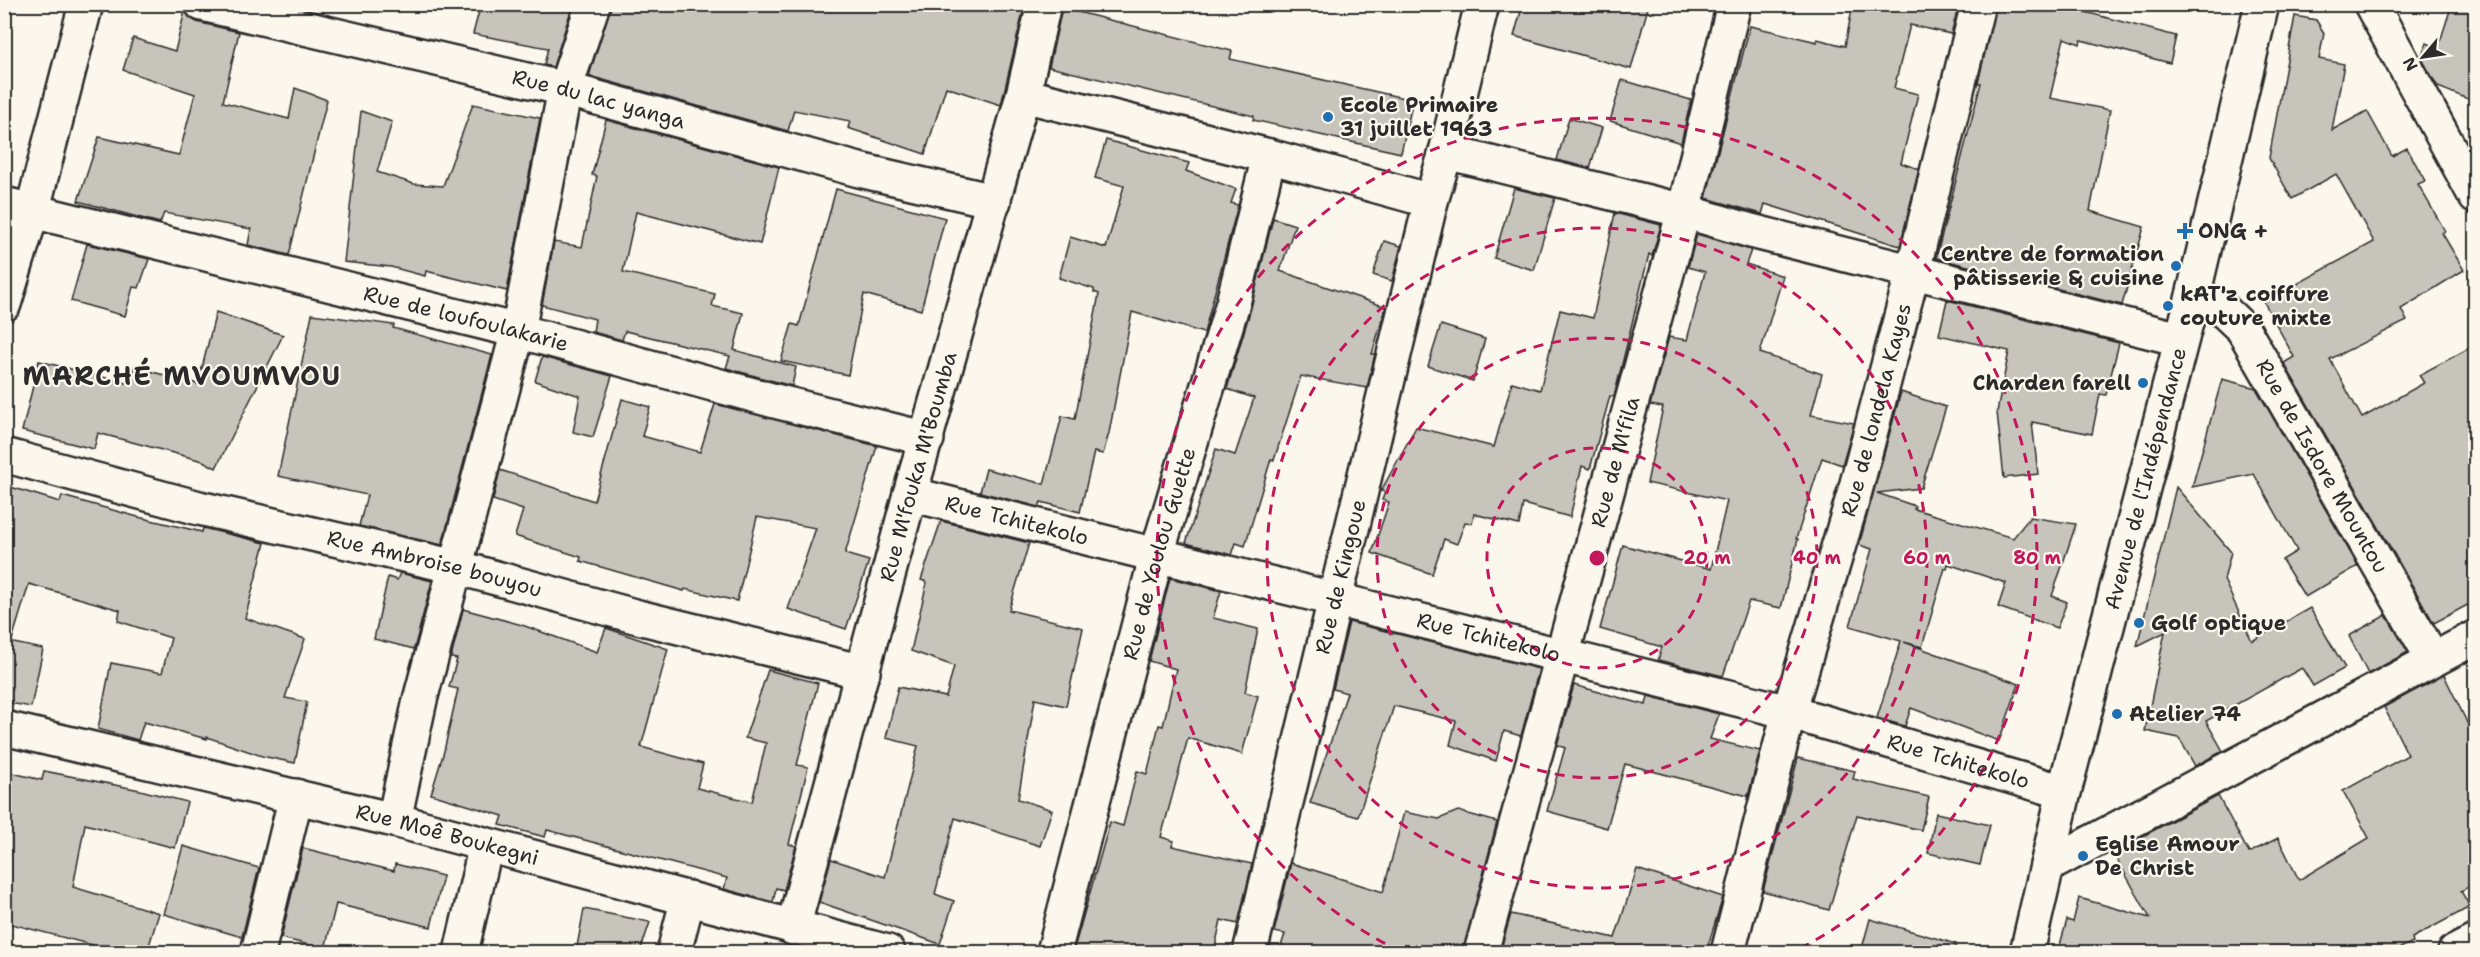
<svg xmlns="http://www.w3.org/2000/svg" width="2480" height="957" font-family="'Shantell Sans',sans-serif">
  <rect width="100%" height="100%" fill="#fbf7ec"/>
  <filter id="ink" filterUnits="userSpaceOnUse"><feTurbulence type="fractalNoise" baseFrequency=".0167" numOctaves="2"/><feDisplacementMap in="SourceGraphic" scale="12" xChannelSelector="R" yChannelSelector="G"/><feConvolveMatrix kernelMatrix="1 2 1 2 8 2 1 2 1" color-interpolation-filters="sRGB"/></filter>
  <g filter="url(#ink)">
    <g fill="#c7c4bc" stroke="#2b2b2b" stroke-width="1.5">
      <path d="M 481,4 L 573,4 L 553,67 L 544,65 L 548,48 L 473,34 Z"/>
      <path d="M 611,4 L 1025,4 L 1001,105 L 946,87 L 925,154 L 848,128 L 850,121 L 794,110 L 788,131 L 589,76 Z"/>
      <path d="M 1523,4 L 1649,4 L 1631,69 L 1514,36 Z"/>
      <path d="M 1853,4 L 1959,4 L 1951,34 L 1910,25 L 1894,88 L 1918,94 L 1901,163 L 1919,169 L 1900,246 L 1765,204 L 1762,214 L 1706,198 L 1750,26 L 1817,42 L 1817,39 L 1845,46 Z"/>
      <path d="M 1996,4 L 2055,4 L 2176,36 L 2170,63 L 2081,40 L 2080,44 L 2064,38 L 2050,98 L 2110,110 L 2090,211 L 2144,227 L 2122,305 L 1936,258 L 1981,83 L 1978,83 Z"/>
      <path d="M 2452,4 L 2475,4 L 2475,102 L 2438,87 L 2421,57 L 2427,43 L 2438,48 Z"/>
      <path d="M 1062,8 L 1232,51 L 1230,59 L 1413,100 L 1401,153 L 1253,120 L 1254,116 L 1049,67 Z"/>
      <path d="M 185,11 L 190,18 L 197,22 L 239,32 L 223,102 L 289,119 L 295,88 L 327,100 L 289,255 L 248,245 L 251,229 L 164,213 L 160,223 L 78,201 L 99,137 L 179,155 L 195,94 L 123,70 L 133,38 L 175,51 Z"/>
      <path d="M 2295,16 L 2316,20 L 2324,33 L 2319,59 L 2344,64 L 2332,130 L 2367,111 L 2392,156 L 2407,148 L 2425,181 L 2418,184 L 2445,231 L 2442,233 L 2464,270 L 2401,309 L 2407,321 L 2330,359 L 2362,418 L 2424,383 L 2419,375 L 2475,345 L 2475,601 L 2434,623 L 2284,363 L 2294,357 L 2264,302 L 2374,242 L 2336,174 L 2292,199 L 2269,158 Z"/>
      <path d="M 1622,80 L 1691,100 L 1681,143 L 1610,121 Z"/>
      <path d="M 473,104 L 540,118 L 507,291 L 426,271 L 425,276 L 391,267 L 344,262 L 361,111 L 392,122 L 377,172 L 414,184 L 443,186 Z"/>
      <path d="M 1569,118 L 1602,128 L 1590,168 L 1557,160 Z"/>
      <path d="M 606,120 L 779,167 L 760,244 L 636,212 L 623,272 L 715,294 L 712,306 L 743,313 L 734,350 L 796,367 L 792,386 L 726,368 L 730,356 L 625,331 L 622,340 L 593,332 L 595,319 L 542,305 L 554,242 L 582,247 L 597,176 L 592,175 Z"/>
      <path d="M 1106,140 L 1189,163 L 1186,171 L 1236,189 L 1231,203 L 1238,205 L 1204,333 L 1132,312 L 1109,433 L 1103,454 L 1094,452 L 1080,512 L 1041,502 L 1039,507 L 980,492 L 986,469 L 1044,484 L 1062,416 L 1075,419 L 1099,294 L 1094,292 L 1094,289 L 1059,278 L 1070,237 L 1106,248 L 1124,186 L 1095,178 Z"/>
      <path d="M 1514,188 L 1555,198 L 1534,270 L 1494,258 Z"/>
      <path d="M 836,189 L 945,218 L 921,310 L 864,294 L 848,375 L 781,361 L 792,324 L 799,326 Z"/>
      <path d="M 1615,213 L 1661,225 L 1652,256 L 1649,254 L 1614,397 L 1610,396 L 1590,469 L 1582,466 L 1570,517 L 1523,504 L 1519,525 L 1474,514 L 1472,523 L 1465,522 L 1457,544 L 1444,539 L 1432,574 L 1372,553 L 1389,502 L 1382,500 L 1385,492 L 1381,491 L 1416,427 L 1494,447 L 1512,382 L 1540,390 L 1560,310 L 1593,318 Z"/>
      <path d="M 1273,218 L 1295,225 L 1280,271 L 1386,307 L 1372,354 L 1375,354 L 1367,388 L 1301,376 L 1274,460 L 1271,459 L 1245,546 L 1236,543 L 1232,555 L 1186,543 L 1216,449 L 1235,455 L 1254,398 L 1227,389 L 1251,308 Z"/>
      <path d="M 1697,234 L 1751,250 L 1746,264 L 1783,276 L 1760,353 L 1822,374 L 1811,415 L 1854,423 L 1842,465 L 1822,458 L 1796,539 L 1798,539 L 1781,608 L 1749,601 L 1723,676 L 1658,660 L 1662,647 L 1600,629 L 1623,545 L 1711,569 L 1727,501 L 1647,483 L 1663,407 L 1650,405 L 1669,337 L 1687,340 L 1705,272 L 1688,267 Z"/>
      <path d="M 1384,241 L 1401,246 L 1392,281 L 1373,275 Z"/>
      <path d="M 87,244 L 149,259 L 139,288 L 133,287 L 125,316 L 71,301 Z"/>
      <path d="M 1947,300 L 2119,343 L 2106,395 L 2100,394 L 2092,434 L 2032,422 L 2038,474 L 2004,478 L 1997,412 L 2009,351 L 1939,335 Z"/>
      <path d="M 216,312 L 283,335 L 216,468 L 203,461 L 98,433 L 94,449 L 22,431 L 39,361 L 130,384 L 134,367 L 198,384 Z"/>
      <path d="M 312,314 L 394,325 L 393,328 L 492,355 L 442,545 L 359,526 L 367,495 L 278,476 Z"/>
      <path d="M 1441,325 L 1485,339 L 1473,381 L 1428,366 Z"/>
      <path d="M 542,357 L 612,376 L 593,437 L 573,432 L 580,396 L 535,381 Z"/>
      <path d="M 2222,379 L 2256,388 L 2358,566 L 2305,597 L 2282,560 L 2297,551 L 2254,474 L 2192,487 Z"/>
      <path d="M 1901,392 L 1946,407 L 1921,488 L 1877,493 L 1915,506 L 1914,509 L 2013,538 L 2030,517 L 2076,524 L 2052,596 L 2067,602 L 2057,628 L 1998,607 L 2006,583 L 1948,564 L 1947,569 L 1945,568 L 1922,647 L 1904,642 L 2019,684 L 1999,741 L 1911,708 L 1905,726 L 1877,718 L 1901,641 L 1850,626 L 1872,549 L 1859,545 Z"/>
      <path d="M 622,399 L 650,407 L 642,436 L 700,452 L 715,404 L 877,446 L 845,554 L 869,561 L 846,629 L 788,609 L 816,528 L 757,517 L 737,601 L 685,589 L 684,591 L 580,561 L 581,557 L 515,536 L 523,510 L 493,500 L 500,470 L 594,501 Z"/>
      <path d="M 4,485 L 60,502 L 62,496 L 138,517 L 202,532 L 203,528 L 265,543 L 245,618 L 305,639 L 285,698 L 307,702 L 295,763 L 262,756 L 207,737 L 207,739 L 144,722 L 138,740 L 98,729 L 111,663 L 162,673 L 171,638 L 118,621 L 120,610 L 29,584 L 12,640 L 4,639 Z"/>
      <path d="M 2176,487 L 2231,552 L 2224,580 L 2252,641 L 2310,608 L 2345,668 L 2313,686 L 2302,668 L 2206,721 L 2223,751 L 2195,766 L 2179,738 L 2145,731 L 2165,632 L 2137,646 Z"/>
      <path d="M 941,521 L 1029,543 L 1009,610 L 1083,628 L 1066,706 L 1035,699 L 1018,799 L 1052,810 L 1040,846 L 955,818 L 935,894 L 954,901 L 940,944 L 819,902 L 831,859 L 885,877 L 918,746 L 886,738 L 898,687 L 946,697 L 954,666 L 911,651 L 927,582 L 921,580 Z"/>
      <path d="M 400,573 L 432,581 L 414,649 L 374,639 L 388,577 L 397,580 Z"/>
      <path d="M 1170,578 L 1221,591 L 1213,618 L 1258,629 L 1245,692 L 1258,696 L 1242,754 L 1188,738 L 1161,837 L 1174,841 L 1172,846 L 1252,864 L 1238,924 L 1221,920 L 1214,952 L 1073,952 L 1110,822 L 1123,826 L 1137,771 L 1147,774 L 1159,725 L 1163,726 L 1176,669 L 1149,661 Z"/>
      <path d="M 463,609 L 522,625 L 597,652 L 606,628 L 668,649 L 641,747 L 703,764 L 697,788 L 752,802 L 766,743 L 745,738 L 768,670 L 818,683 L 797,765 L 808,767 L 789,844 L 796,846 L 784,890 L 776,888 L 773,902 L 724,889 L 727,878 L 547,830 L 545,837 L 500,825 L 503,816 L 431,794 L 444,751 L 458,689 L 449,687 L 457,659 L 451,658 Z"/>
      <path d="M 2386,615 L 2408,652 L 2368,674 L 2349,636 Z"/>
      <path d="M 1349,622 L 1539,669 L 1521,736 L 1504,731 L 1496,761 L 1450,745 L 1456,721 L 1394,706 L 1358,817 L 1310,803 L 1347,693 L 1333,689 Z"/>
      <path d="M 4,641 L 43,649 L 31,707 L 4,702 Z"/>
      <path d="M 2444,675 L 2475,739 L 2475,883 L 2461,891 L 2470,907 L 2412,938 L 2413,942 L 2392,952 L 2058,952 L 2067,920 L 2073,922 L 2079,898 L 2150,918 L 2113,852 L 2218,796 L 2249,853 L 2278,838 L 2299,880 L 2369,838 L 2343,791 L 2408,755 L 2384,707 Z"/>
      <path d="M 1574,685 L 1646,705 L 1648,696 L 1719,714 L 1710,739 L 1760,751 L 1748,796 L 1625,764 L 1607,828 L 1547,811 L 1565,748 L 1557,745 Z"/>
      <path d="M 1798,758 L 1855,771 L 1853,779 L 1929,797 L 1921,830 L 1857,815 L 1829,910 L 1763,891 Z"/>
      <path d="M 4,771 L 42,780 L 44,771 L 140,790 L 187,802 L 175,848 L 85,824 L 73,887 L 159,913 L 147,952 L 99,952 L 100,947 L 4,922 Z"/>
      <path d="M 1458,811 L 1497,822 L 1463,952 L 1279,952 L 1285,934 L 1274,932 L 1291,863 L 1383,892 L 1404,812 L 1439,819 Z"/>
      <path d="M 1936,813 L 1990,825 L 1980,865 L 1928,853 Z"/>
      <path d="M 183,846 L 259,868 L 242,937 L 164,914 Z"/>
      <path d="M 303,848 L 394,871 L 395,864 L 443,876 L 431,927 L 336,904 L 325,949 L 281,938 Z"/>
      <path d="M 1637,869 L 1723,897 L 1706,952 L 1500,952 L 1511,914 L 1615,938 Z"/>
      <path d="M 584,909 L 650,922 L 640,952 L 576,952 Z"/>
      <path d="M 1870,919 L 1956,944 L 1955,952 L 1861,952 Z"/>
    </g>
    <g fill="none" stroke-linecap="round" stroke-linejoin="round">
      <g stroke="#2b2b2b" stroke-width="38">
        <g id="street">
          <path id="s1" d="M 202,4 L 565,89 L 859,170 L 994,201"/>
          <path d="M 2371,4 L 2476,197"/>
          <path d="M 1023,95 L 1269,156 L 1431,201"/>
          <path d="M 1446,152 L 1684,211 L 1751,231 L 2180,339"/>
          <path id="s2" d="M 4,204 L 518,331 L 775,401 L 927,439"/>
          <path id="s3" d="M 2194,292 L 2225,312 L 2243,329 L 2433,659"/>
          <path id="s4" d="M 4,455 L 199,508 L 456,567 L 638,617 L 863,672"/>
          <path id="s5" d="M 910,494 L 1789,712 L 2064,792"/>
          <path id="s6" d="M 4,728 L 394,820 L 888,952"/>
          <path d="M 394,820 L 420,700 L 518,331 L 565,89 L 593,4"/>
          <path d="M 2047,866 L 2476,637"/>
          <path id="s7" d="M 793,928 L 910,494 L 1023,95 L 1044,4"/>
          <path d="M 258,952 L 296,796"/>
          <path d="M 461,952 L 486,845"/>
          <path d="M 674,952 L 688,898"/>
          <path id="s8" d="M 1054,952 L 1157,554 L 1233,303 L 1269,156"/>
          <path id="s9" d="M 1250,952 L 1431,201 L 1446,152 L 1482,4"/>
          <path id="s10" d="M 1481,952 L 1684,211 L 1734,4"/>
          <path id="s11" d="M 1728,952 L 1789,712 L 1855,491 L 1913,271 L 1978,4"/>
          <path d="M 2455,952 L 2476,941"/>
        </g>
      </g>
      <g stroke="#2b2b2b" stroke-width="38">
        <g id="secondary">
          <path d="M 4,304 L 32,212 L 86,4"/>
          <path id="s12" d="M 2027,952 L 2064,792 L 2194,292 L 2262,4"/>
        </g>
      </g>
      <use href="#street" stroke="#fbf7ec" stroke-width="33"/>
      <use href="#secondary" stroke="#fbf7ec" stroke-width="33"/>
    </g>
  </g>
  <g fill="none" stroke="#c2185b" stroke-width="3" stroke-dasharray="10 8">
    <circle cx="1597" cy="558" r="110"/>
    <circle cx="1597" cy="558" r="220"/>
    <circle cx="1597" cy="558" r="330"/>
    <path d="M1401 952A440 440 0 1 1 1793 952"/>
  </g>
  <g fill="#1f6fb2" stroke="#fbf7ec" stroke-width="2">
    <circle cx="1328" cy="117" r="6"/>
    <path d="M2182 222h6v6h6v6h-6v6h-6v-6h-6v-6h6z"/>
    <circle cx="2176" cy="266" r="6"/>
    <circle cx="2168" cy="306" r="6"/>
    <circle cx="2143" cy="383" r="6"/>
    <circle cx="2139" cy="623" r="6"/>
    <circle cx="2117" cy="714" r="6"/>
    <circle cx="2083" cy="856" r="6"/>
  </g>
  <g text-anchor="middle" dominant-baseline="central" stroke-width="4.5" stroke-linejoin="round" paint-order="stroke">
    <g font-size="21" fill="#2b2b2b" stroke="#fbf7ec">
      <text stroke="none"><textPath href="#s1" startOffset="408">Rue du lac yanga</textPath></text>
      <text stroke="none"><textPath href="#s2" startOffset="476">Rue de loufoulakarie</textPath></text>
      <text stroke="none"><textPath href="#s11" startOffset="562">Rue de londela Kayes</textPath></text>
      <text stroke="none"><textPath href="#s10" startOffset="508">Rue de M'fila</textPath></text>
      <text stroke="none"><textPath href="#s7" startOffset="478">Rue M'fouka M'Boumba</textPath></text>
      <text stroke="none"><textPath href="#s3" startOffset="220">Rue de Isdore Mountou</textPath></text>
      <text stroke="none"><textPath href="#s12" startOffset="488">Avenue de l'Indépendance</textPath></text>
      <text stroke="none"><textPath href="#s5" startOffset="110">Rue Tchitekolo</textPath></text>
      <text stroke="none"><textPath href="#s8" startOffset="412">Rue de Youlou Guette</textPath></text>
      <text stroke="none"><textPath href="#s4" startOffset="444">Rue Ambroise bouyou</textPath></text>
      <text stroke="none"><textPath href="#s9" startOffset="386">Rue de Kingoue</textPath></text>
      <text stroke="none"><textPath href="#s5" startOffset="596">Rue Tchitekolo</textPath></text>
      <text stroke="none"><textPath href="#s5" startOffset="1082">Rue Tchitekolo</textPath></text>
      <text stroke="none"><textPath href="#s6" startOffset="456">Rue Moê Boukegni</textPath></text>
    </g>
    <g font-size="21" font-weight="bold" fill="#2b2b2b" stroke="#fbf7ec" text-anchor="start">
      <text x="1340" y="105">Ecole Primaire<tspan x="1340" dy="24">31 juillet 1963</tspan></text>
      <text x="2198" y="231">ONG +</text>
      <text x="2164" y="254" text-anchor="end">Centre de formation<tspan x="2164" dy="24">pâtisserie &amp; cuisine</tspan></text>
      <text x="2180" y="294">kAT'z coiffure<tspan x="2180" dy="24">couture mixte</tspan></text>
      <text x="2131" y="383" text-anchor="end">Charden farell</text>
      <text x="2151" y="623">Golf optique</text>
      <text x="2129" y="714">Atelier 74</text>
      <text x="2095" y="844">Eglise Amour<tspan x="2095" dy="24">De Christ</tspan></text>
    </g>
    <g font-size="27" font-weight="bold" letter-spacing="1.5" fill="#2b2b2b" stroke="#fbf7ec">
      <text x="182" y="375">MARCHÉ MVOUMVOU</text>
    </g>
  </g>
  <circle cx="1597" cy="558" r="9" fill="#c2185b" stroke="#fbf7ec" stroke-width="3"/>
  <g font-size="18" text-anchor="middle" font-weight="bold" fill="#c2185b" stroke="#fbf7ec" stroke-width="4.5" stroke-linejoin="round" paint-order="stroke">
    <text x="1707" y="564">20 m</text>
    <text x="1817" y="564">40 m</text>
    <text x="1927" y="564">60 m</text>
    <text x="2037" y="564">80 m</text>
  </g>
  <rect width="2480" height="957" fill="none" stroke="#fbf7ec" stroke-width="24"/>
  <rect x="12" y="12" width="2456" height="933" fill="none" stroke="#2b2b2b" stroke-width="2" filter="url(#ink)"/>
  <g transform="translate(2423 57) rotate(241)" stroke="#fbf7ec" stroke-width="4.5" paint-order="stroke">
  <path d="M0-4.5L10 22L0 15L-10 22Z" fill="#2b2b2b"/>
  <text y="-9" font-size="16" font-weight="bold" text-anchor="middle" fill="#2b2b2b">N</text>
  </g>
</svg>
